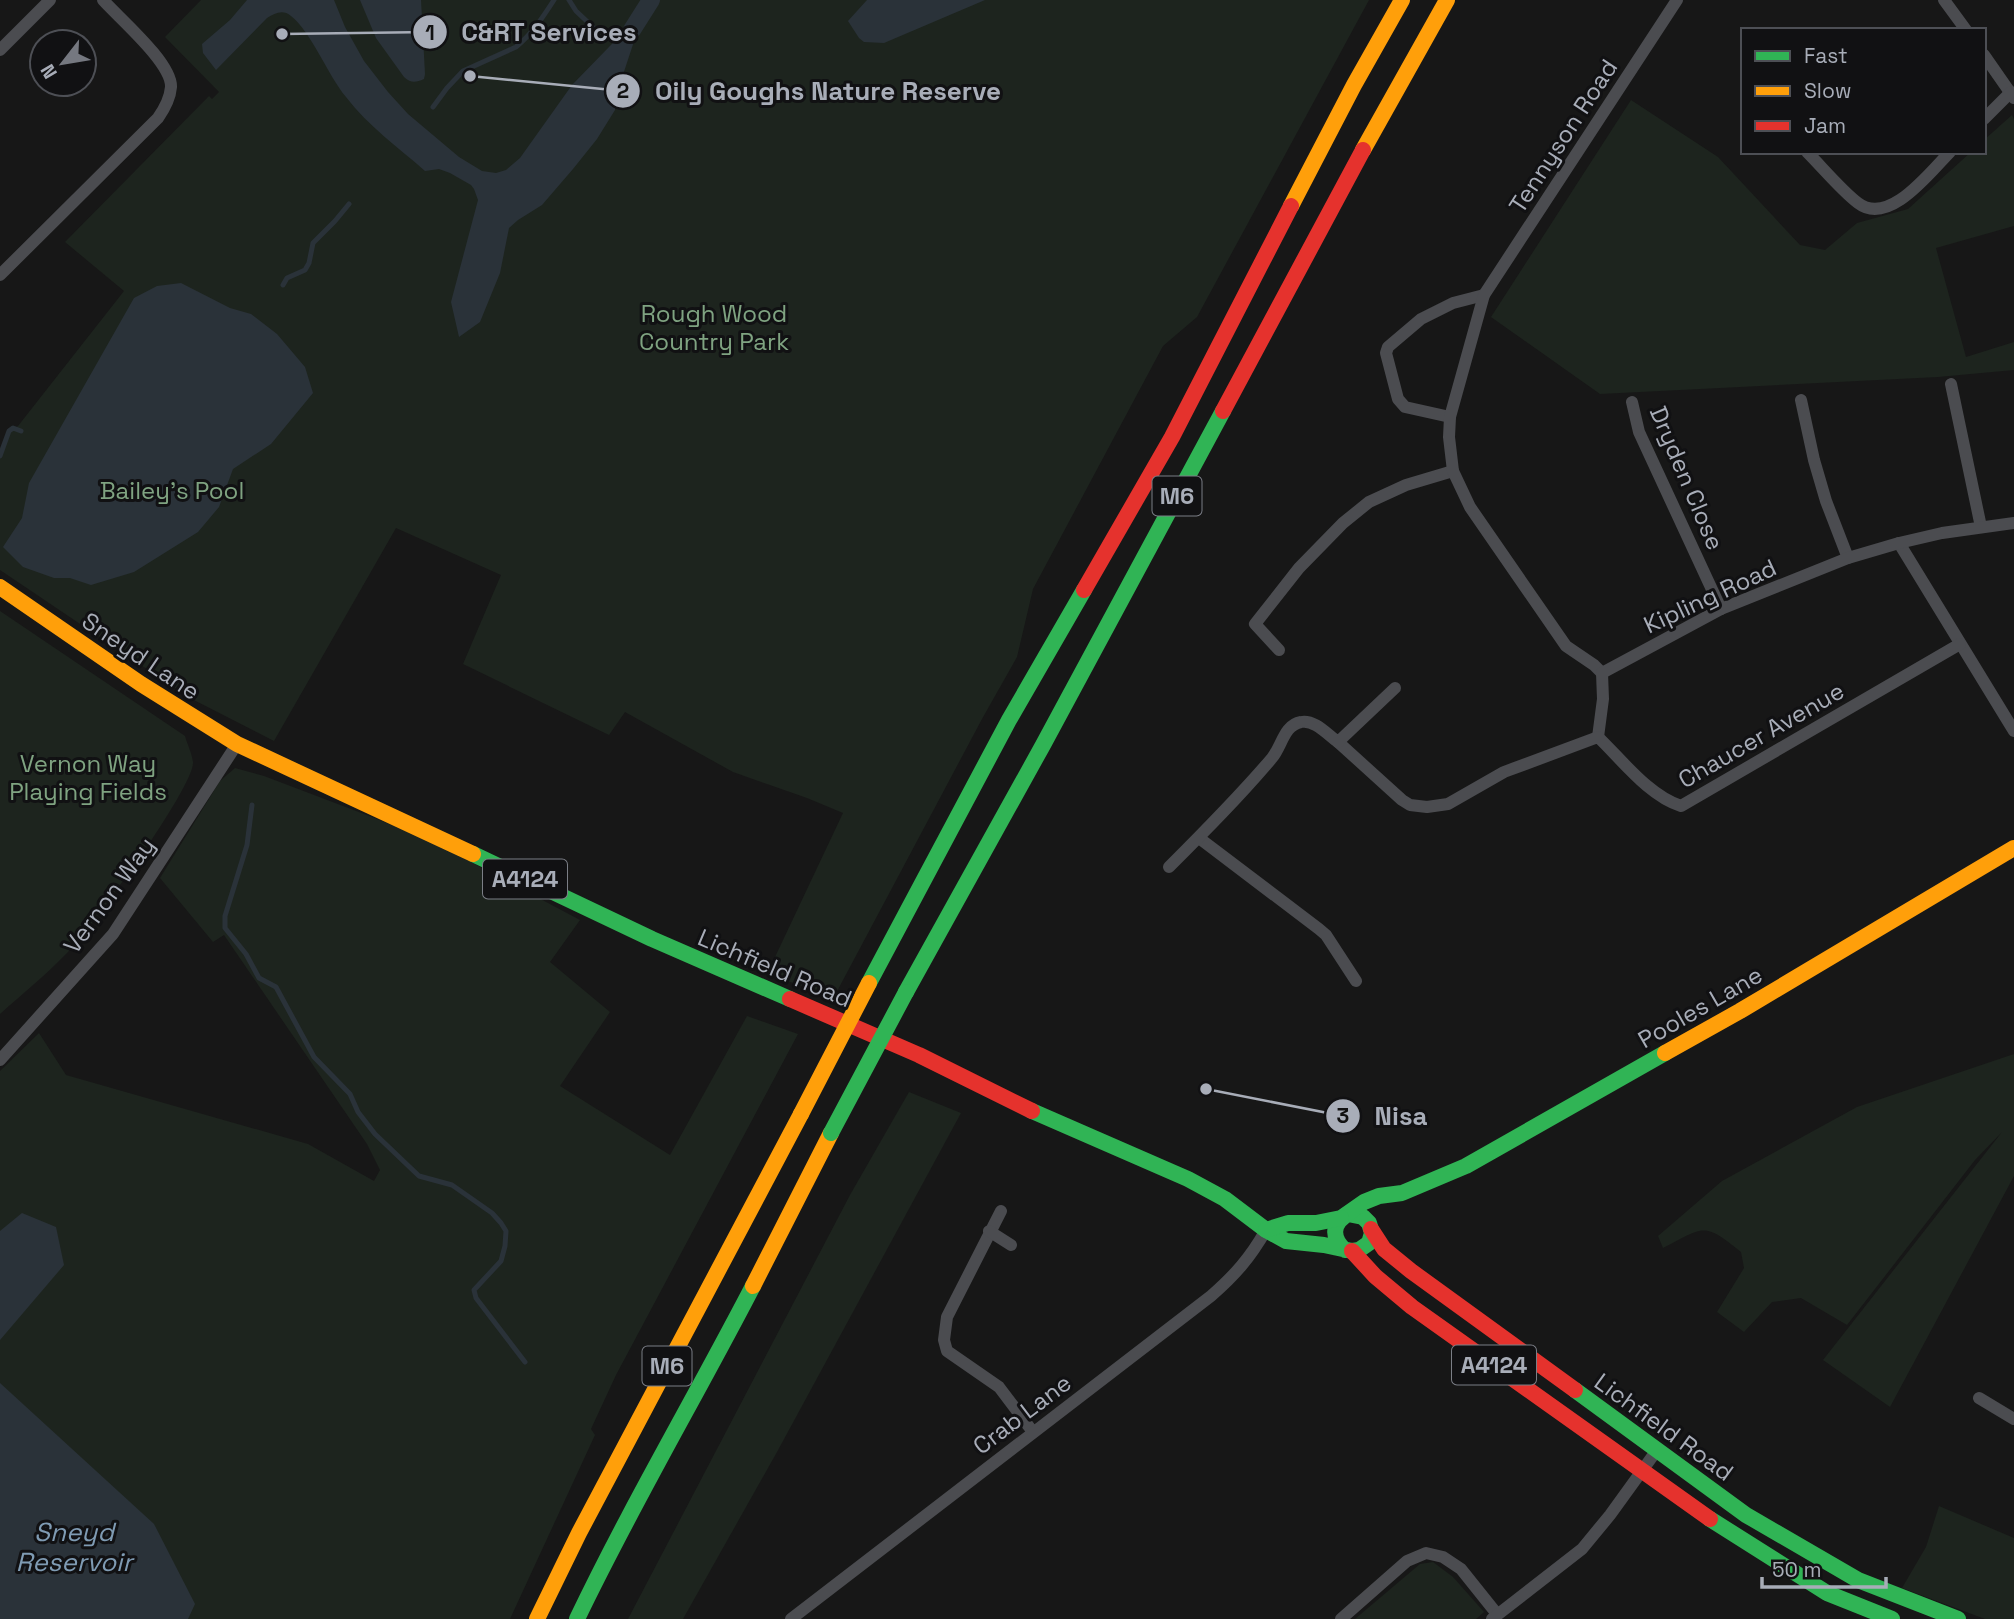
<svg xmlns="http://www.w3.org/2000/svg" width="2014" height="1619" font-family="'Space Grotesk',sans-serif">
  <rect width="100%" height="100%" fill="#171717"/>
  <g fill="#1d241e">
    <path d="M 201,0 L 1369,0 L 1197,317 L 1163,346 L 1033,589 L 1017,657 L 982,719 L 834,997 L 767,974 L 843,813 L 807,798 L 733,772 L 625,712 L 609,735 L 463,664 L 501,575 L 396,528 L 274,741 L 190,698 L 0,570 L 0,456 L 9,431 L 18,426 L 124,291 L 65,242 L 209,96 L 212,99 L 219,92 L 165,37 Z"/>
    <path d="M 1631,100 L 1718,157 L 1800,245 L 1825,250 L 1857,223 L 1908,209 L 1971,152 L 1984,152 L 1984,140 L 2012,115 L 2014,119 L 2014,226 L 1936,248 L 1966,357 L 2014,342 L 2014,370 L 1938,377 L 1600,394 L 1491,317 Z"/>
    <path d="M 0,611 L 185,736 C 187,744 192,753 193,762 C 195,786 89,931 67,953 C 46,975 22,994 0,1014 Z"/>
    <path d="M 235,768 L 264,776 L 372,817 L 433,842 L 580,920 L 550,962 L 610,1012 L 560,1086 L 670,1155 L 747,1016 L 798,1034 L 616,1375 L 591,1429 L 595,1435 L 510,1619 L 0,1619 L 0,1071 L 39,1033 L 66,1075 L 308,1144 L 374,1181 L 380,1170 L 367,1144 L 224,935 L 213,942 L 160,878 L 220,781 Z"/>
    <path d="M 2014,1054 L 2014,1176 L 1890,1407 L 1823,1360 L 2002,1132 L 1975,1160 L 1847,1325 L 1801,1298 L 1772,1302 L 1744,1332 L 1717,1312 L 1744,1268 L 1741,1252 C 1703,1221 1704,1227 1663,1248 L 1658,1236 L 1722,1181 L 1857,1107 Z"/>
    <path d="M 909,1092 L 961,1113 L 777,1452 L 683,1619 L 628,1619 L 850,1195 Z"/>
    <path d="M 1939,1506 L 2014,1538 L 2014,1619 L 1985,1619 L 1902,1588 L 1926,1547 Z"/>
    <path d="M 1433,1562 L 1453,1577 L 1484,1612 L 1476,1619 L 1355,1619 L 1420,1564 Z"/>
  </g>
  <g fill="#2a3239">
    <path d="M 247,0 L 334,0 L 345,27 L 364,61 L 388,92 L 408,114 L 459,157 L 482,171 L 496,173 L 506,170 L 520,158 L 572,85 L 644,11 L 616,96 L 615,110 L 597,139 L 573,169 L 542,205 L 518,220 L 509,228 L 500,273 L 480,322 L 459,337 L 451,302 L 478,200 L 474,189 L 471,185 L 450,173 L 439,169 L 425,171 C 398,147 368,126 346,97 C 329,77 310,30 291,16 C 283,9 275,13 267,18 L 216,70 L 203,53 L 202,44 L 230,20 Z"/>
    <path d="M 360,0 L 421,0 L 425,74 L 424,79 C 415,83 411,83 404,77 L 376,38 Z"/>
    <path d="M 867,0 L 985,0 L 884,43 L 864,42 L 859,38 L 848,21 Z"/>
    <path d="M 181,283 L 230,308 L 251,314 L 277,334 L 305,367 L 313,393 L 271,444 L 233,469 L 219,507 L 198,532 L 134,572 L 91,585 L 70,578 L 54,578 L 23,567 L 3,547 L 22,518 L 29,483 L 134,298 L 157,286 Z"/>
    <path d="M 22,1213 L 56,1227 L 64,1265 L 0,1340 L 0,1231 Z"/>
    <path d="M 0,1383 L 154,1524 L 195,1604 L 188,1619 L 0,1619 Z"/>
  </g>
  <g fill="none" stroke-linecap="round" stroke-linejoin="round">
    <g stroke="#2a3239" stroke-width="5">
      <path d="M 569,0 L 576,11 L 594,28"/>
      <path d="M 433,107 L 447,88 L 463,71 L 516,47 C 532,34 543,17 554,0"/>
      <path d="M 283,285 L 287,278 L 305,270 L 309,263 L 313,243 L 335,221 L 349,204"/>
      <path d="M 0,456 L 9,431 L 13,428 L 21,431"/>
      <path d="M 252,805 L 247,845 L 225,916 L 225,928 L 246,954 L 259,978 L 276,987 L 314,1057 L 350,1094 L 358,1112 L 375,1134 L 419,1176 L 452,1185 L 492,1213 L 501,1223 L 506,1231 L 505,1246 L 501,1261 L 474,1290 L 476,1298 L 525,1362"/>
    </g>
    <path stroke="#2a3239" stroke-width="18" d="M 632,30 L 651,0"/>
    <g stroke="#4b4c50" stroke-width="12">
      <path d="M 1944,0 L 1966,30"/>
      <path d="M 0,50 L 50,0"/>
      <path d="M 1984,55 L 2014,98"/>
      <path d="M 1984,119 L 2011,92"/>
      <path d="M 1807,152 C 1822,167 1842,191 1858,203 C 1889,227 1930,172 1950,152"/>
      <path d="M 0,275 L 158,118 C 165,108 170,99 171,87 C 172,63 120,19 103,0"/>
      <path d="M 1951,384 L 1981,527"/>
      <path d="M 1801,400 L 1814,460 L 1826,501 L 1848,558"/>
      <path d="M 1632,402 L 1639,432 L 1721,609"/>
      <path d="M 1450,417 L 1405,407 L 1398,399 L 1386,353 L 1388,347 L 1421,319 L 1453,303 L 1484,295"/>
      <path d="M 1899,543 L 2014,731"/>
      <path d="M 1279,650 L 1255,624 L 1299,568 L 1343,523 L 1369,502 L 1406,485 L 1453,471"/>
      <path d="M 1602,673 L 1594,665 L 1566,646 L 1470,507 L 1453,471 L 1449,437 L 1450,417 L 1484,295 L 1677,0"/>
      <path d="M 1598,737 L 1603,699 L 1602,673 L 1721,609 L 1848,558 L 1899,543 L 1942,533 L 2014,523"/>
      <path d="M 1338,742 L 1402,800 L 1410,805 L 1427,807 L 1448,804 L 1504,772 L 1598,737 C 1622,760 1649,796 1681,806 L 1960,644"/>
      <path d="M 1199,838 L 1319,929 L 1326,935 L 1356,981"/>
      <path d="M 1169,867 C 1204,832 1240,796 1272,758 C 1282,746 1284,725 1301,722 C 1314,719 1328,735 1338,742 L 1395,688"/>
      <path d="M 0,1060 L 113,934 L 237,744"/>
      <path d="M 1001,1211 L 947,1317 L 944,1340 L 947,1351 L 999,1387 L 1033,1432"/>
      <path d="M 989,1231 L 1011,1245"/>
      <path d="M 1979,1398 L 2014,1419"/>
      <path d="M 791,1619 L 1211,1296 C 1235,1275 1250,1258 1266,1230"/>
      <path d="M 1341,1619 L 1407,1561 L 1426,1553 L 1443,1557 L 1461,1569 L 1497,1614"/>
      <path d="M 1492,1619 L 1582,1549 L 1610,1515 L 1657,1450"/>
    </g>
    <g stroke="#30b455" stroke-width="16">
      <path d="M 473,854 L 652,939 L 790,999"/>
      <path d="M 869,983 L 1009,720 L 1084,590"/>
      <path d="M 906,992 L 1043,745 L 1223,411"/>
      <path d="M 1032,1111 L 1188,1179 L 1225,1199 L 1266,1230 L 1286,1241 L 1324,1245 L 1352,1251 L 1359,1250 L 1369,1243 L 1372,1233 L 1369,1223 L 1363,1217 L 1348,1214 C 1332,1223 1331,1238 1345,1250"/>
      <path d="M 1344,1216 L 1364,1202 L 1379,1196 L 1402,1193 L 1466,1166 L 1665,1053"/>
      <path d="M 1266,1230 L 1288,1223 L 1316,1223 L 1341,1218"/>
      <path d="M 1575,1390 L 1746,1515 L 1858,1580 L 1958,1619"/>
      <path d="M 1710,1519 L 1827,1593 L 1892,1619"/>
      <path d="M 577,1619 C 631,1506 695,1398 753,1286"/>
    </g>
    <g stroke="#ff9f0a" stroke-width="16">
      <path d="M 1363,150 L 1447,0"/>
      <path d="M 1291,206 L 1354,85 L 1402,0"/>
      <path d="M 0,587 L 141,684 L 237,744 L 473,854"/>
      <path d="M 1665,1053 L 1740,1011 L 2014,848"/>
      <path d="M 753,1286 L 831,1133"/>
      <path d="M 537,1619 L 579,1533 L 801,1114"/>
    </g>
    <g stroke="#e5322d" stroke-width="16">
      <path d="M 1223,411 L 1363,150"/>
      <path d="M 1084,590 L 1172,437 L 1291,206"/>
      <path d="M 790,999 L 919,1055 L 1032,1111"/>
      <path d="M 1371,1229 L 1384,1249 L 1411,1271 L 1575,1390"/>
      <path d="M 1352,1251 L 1375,1276 L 1412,1307 L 1710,1519"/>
    </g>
    <path stroke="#30b455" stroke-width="16" d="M 831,1133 L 906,992"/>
    <path stroke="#ff9f0a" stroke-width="16" d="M 801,1114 L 869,983"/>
  </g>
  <g text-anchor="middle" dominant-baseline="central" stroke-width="6" stroke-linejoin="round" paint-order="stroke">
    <g fill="#111113" stroke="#7b7e86" stroke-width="2">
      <rect x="1152.5" y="476.5" width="49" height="39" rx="5"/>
      <rect x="483" y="859.5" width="84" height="39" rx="5"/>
      <rect x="1452" y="1345.5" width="84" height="39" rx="5"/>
      <rect x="642.5" y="1346.5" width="49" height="39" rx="5"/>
    </g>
    <g font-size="23" font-weight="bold" fill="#a8adb8">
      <text x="1177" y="496">M6</text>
      <text x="525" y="879">A4124</text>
      <text x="1494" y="1365">A4124</text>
      <text x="667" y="1366">M6</text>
    </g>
    <g font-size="24" fill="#a8adb8" stroke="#111113">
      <text transform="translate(1563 136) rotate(-57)">Tennyson Road</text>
      <text transform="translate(1687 478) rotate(67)">Dryden Close</text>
      <text transform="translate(1710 596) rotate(-25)">Kipling Road</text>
      <text transform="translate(141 656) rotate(34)">Sneyd Lane</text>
      <text transform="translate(1761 735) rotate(-30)">Chaucer Avenue</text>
      <text transform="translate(109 895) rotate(-54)">Vernon Way</text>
      <text transform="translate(775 968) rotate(23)">Lichfield Road</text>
      <text transform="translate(1700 1007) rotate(-30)">Pooles Lane</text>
      <text transform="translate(1022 1414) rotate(-37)">Crab Lane</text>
      <text transform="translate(1664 1427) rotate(36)">Lichfield Road</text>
    </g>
    <g font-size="24" fill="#7fa381" stroke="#111113">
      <text x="714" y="313">Rough Wood<tspan x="714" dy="28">Country Park</tspan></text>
      <text x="172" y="490">Bailey's Pool</text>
      <text x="88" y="763">Vernon Way<tspan x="88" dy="28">Playing Fields</tspan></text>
    </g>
    <g font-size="26" font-style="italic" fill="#7f9bb3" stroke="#111113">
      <text x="74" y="1532">Sneyd<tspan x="74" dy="30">Reservoir</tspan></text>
    </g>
  </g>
  <path fill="none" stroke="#a8adb8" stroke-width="2.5" d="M282 34L430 32M470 76L623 91M1206 1089L1343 1116"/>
  <g fill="#a8adb8" stroke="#111113" stroke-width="2.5">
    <circle cx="282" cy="34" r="7"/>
    <circle cx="470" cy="76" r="7"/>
    <circle cx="1206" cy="1089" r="7"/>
    <circle cx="430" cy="32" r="18"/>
    <circle cx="623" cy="91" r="18"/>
    <circle cx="1343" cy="1116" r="18"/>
  </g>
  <g font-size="21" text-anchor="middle" font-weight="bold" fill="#111">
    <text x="430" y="40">1</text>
    <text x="623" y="98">2</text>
    <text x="1343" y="1123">3</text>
  </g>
  <g font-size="26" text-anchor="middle" font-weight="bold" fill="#a8adb8" stroke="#111113" stroke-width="6" stroke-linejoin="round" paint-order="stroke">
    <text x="549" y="41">C&amp;RT Services</text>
    <text x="828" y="100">Oily Goughs Nature Reserve</text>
    <text x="1401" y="1125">Nisa</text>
  </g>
  <rect x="1741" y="28" width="245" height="126" fill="#111113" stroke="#4d4f55" stroke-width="2"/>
  <rect x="1755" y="51" width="35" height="10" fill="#30b455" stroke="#4d4f55" stroke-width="2"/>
  <text x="1804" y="63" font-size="21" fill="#a8adb8">Fast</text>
  <rect x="1755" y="86" width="35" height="10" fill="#ff9f0a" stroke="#4d4f55" stroke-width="2"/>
  <text x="1804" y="98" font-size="21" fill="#a8adb8">Slow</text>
  <rect x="1755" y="121" width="35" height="10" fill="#e5322d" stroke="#4d4f55" stroke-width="2"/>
  <text x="1804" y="133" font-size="21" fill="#a8adb8">Jam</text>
  <g transform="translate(63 63) rotate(239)"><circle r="33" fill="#111113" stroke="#4d4f55" stroke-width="2"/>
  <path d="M0-5L12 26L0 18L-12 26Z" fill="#757880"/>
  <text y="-10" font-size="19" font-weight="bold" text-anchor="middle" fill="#a8adb8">N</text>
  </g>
  <path d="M1762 1577v10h124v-10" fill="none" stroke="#a8adb8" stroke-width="3.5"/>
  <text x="1772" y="1577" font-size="21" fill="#a8adb8" stroke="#111113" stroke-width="5" paint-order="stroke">50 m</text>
</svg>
